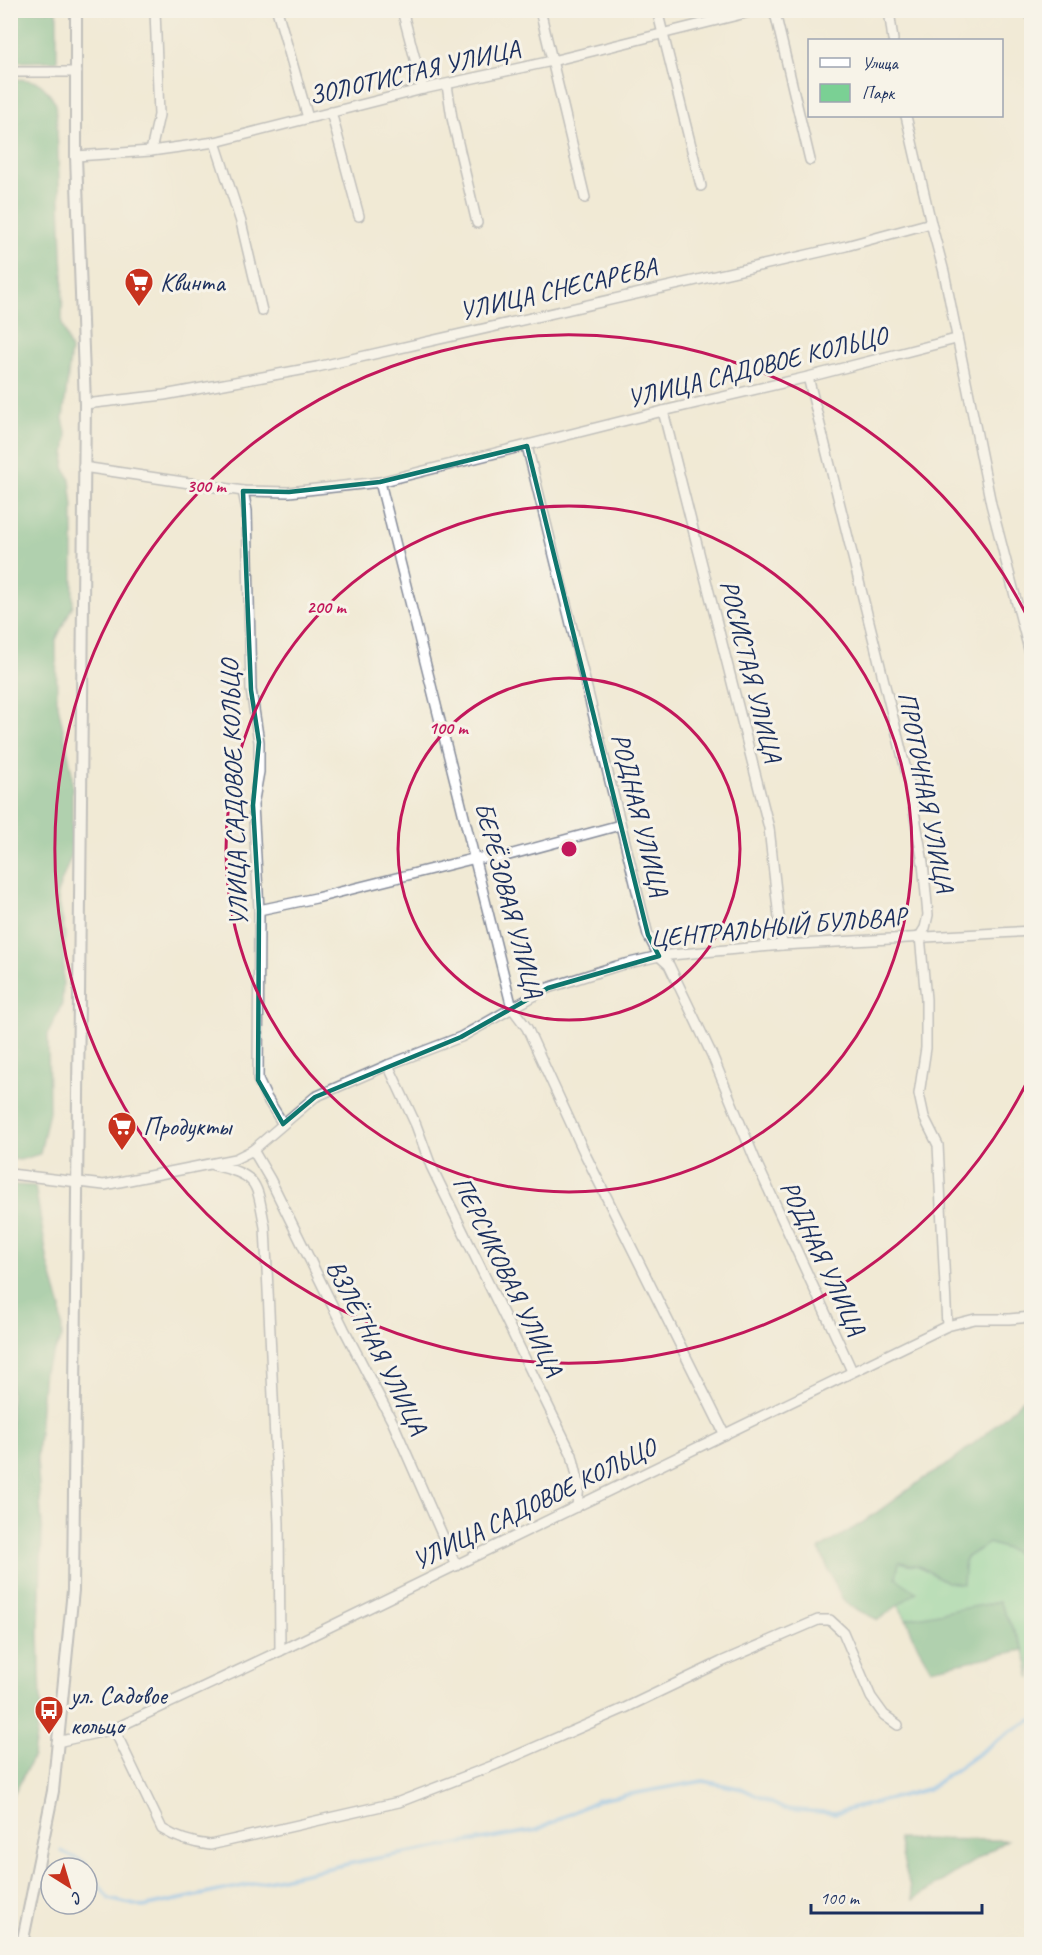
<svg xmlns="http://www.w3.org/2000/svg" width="1042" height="1955" font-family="Caveat,sans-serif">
  <rect width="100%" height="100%" fill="#f7f3e8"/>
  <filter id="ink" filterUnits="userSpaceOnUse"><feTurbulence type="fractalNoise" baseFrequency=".0167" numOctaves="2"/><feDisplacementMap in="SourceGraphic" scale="12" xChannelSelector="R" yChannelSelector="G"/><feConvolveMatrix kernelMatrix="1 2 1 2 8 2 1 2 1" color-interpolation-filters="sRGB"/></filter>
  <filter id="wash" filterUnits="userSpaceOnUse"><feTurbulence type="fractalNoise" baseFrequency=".008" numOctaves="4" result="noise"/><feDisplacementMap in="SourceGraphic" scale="24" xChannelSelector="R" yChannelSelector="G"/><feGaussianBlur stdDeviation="1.35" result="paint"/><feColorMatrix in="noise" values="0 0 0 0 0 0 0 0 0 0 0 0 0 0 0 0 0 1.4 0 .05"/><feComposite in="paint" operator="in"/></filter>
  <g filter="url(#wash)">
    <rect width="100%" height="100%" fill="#f1ead5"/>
    <path fill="#7ad094" stroke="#4a8079" stroke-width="1.5" d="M 989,1543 L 1013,1551 L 1031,1565 L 1031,1679 L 1024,1650 L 999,1602 L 906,1619 L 898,1605 L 915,1593 L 895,1578 L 899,1562 L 919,1566 L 947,1582 L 965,1558 Z"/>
    <g fill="#63b27e" stroke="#3f706e" stroke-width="1.5">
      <path d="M 11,10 L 57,11 L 57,61 L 11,62 Z"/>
      <path d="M 10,79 C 38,79 42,81 56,104 L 63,276 L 62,324 L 71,350 L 63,419 L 67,436 L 64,467 L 70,479 L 73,506 L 73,605 L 56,640 L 57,700 L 72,773 L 72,854 L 57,893 L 65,933 L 62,1004 L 48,1034 L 49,1111 L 40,1154 L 20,1160 L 10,1159 Z"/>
      <path d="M 11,1185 L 35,1186 L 48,1262 L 61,1308 L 62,1338 L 44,1370 L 37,1460 L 42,1527 L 39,1630 L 41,1705 L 33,1756 L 17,1789 L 11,1796 Z"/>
      <path d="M 1031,1392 L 1031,1565 L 1013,1551 L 989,1543 L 965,1558 L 963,1584 L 947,1582 L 919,1566 L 899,1562 L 896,1578 L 916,1592 L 878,1620 L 849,1606 L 841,1597 L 819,1549 L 862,1523 L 923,1479 L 944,1467 L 988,1432 Z"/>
      <path d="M 999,1602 L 1024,1650 L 931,1669 L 918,1647 L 906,1619 Z"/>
      <path d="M 898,1839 L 1007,1840 L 913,1900 Z"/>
    </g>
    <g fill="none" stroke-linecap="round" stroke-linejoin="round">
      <path stroke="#7db9ef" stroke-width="4" d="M 61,1851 L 84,1862 L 109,1899 L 143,1907 L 367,1860 L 537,1830 L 598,1800 L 703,1781 L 743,1789 L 784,1809 L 835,1813 L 928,1789 L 1009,1732 L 1032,1720"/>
    </g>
  </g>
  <g filter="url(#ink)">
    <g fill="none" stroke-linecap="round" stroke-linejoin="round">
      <g stroke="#868c9a" stroke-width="12">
        <g id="minor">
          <path d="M 277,10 L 308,118"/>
          <path d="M 402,10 L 423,89"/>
          <path d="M 540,10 L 585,198"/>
          <path d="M 657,10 L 701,186"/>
          <path d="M 770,10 L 776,17 L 810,160"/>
          <path d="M 889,10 L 893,40"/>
          <path d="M 1029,10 L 1032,20"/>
          <path d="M 10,72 L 77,72"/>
          <path d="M 447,85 L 452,118 L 477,223"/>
          <path d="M 331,112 L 359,216"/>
          <path d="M 906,116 L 931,223 L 944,272 L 991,504 L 1032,661"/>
          <path d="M 215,142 L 241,222 L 262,311"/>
          <path d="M 151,151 L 159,115 L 155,10"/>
          <path d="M 76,156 L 151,151 L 215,142 L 423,89 L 552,61 L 758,10"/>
          <path d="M 808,377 L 909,782 L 923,863 L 928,915 L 925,928 L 920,936 L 926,999 L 926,1048 L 919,1094 L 924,1117 L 938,1145 L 947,1326"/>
          <path d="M 85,404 L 164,395 L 317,367 L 846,246 L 931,223"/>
          <path d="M 663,411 L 769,828 L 782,945"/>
          <path d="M 527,446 L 648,935 L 659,956 L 669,965 L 712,1055 L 756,1162 L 852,1371"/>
          <path d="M 83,467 L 243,491 L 289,492 L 380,482 L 663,411 L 808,377 L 956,339"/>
          <path d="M 380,482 L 512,1008 L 527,1028 L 585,1154 L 725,1435"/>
          <path d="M 243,491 L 247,511 L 251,690 L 259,742 L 259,772 L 253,805 L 259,910 L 258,1080 L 266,1097 L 283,1124"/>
          <path d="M 259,910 L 316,898 L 476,858 L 498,858 L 620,825"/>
          <path d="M 388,1065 L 416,1125 L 431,1166 L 572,1455 L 579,1484 L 577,1507"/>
          <path d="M 253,1150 L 270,1179 L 344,1329 L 393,1423 L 456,1566"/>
          <path d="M 213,1165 C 260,1176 256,1182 265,1227 L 279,1523 L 280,1651"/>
          <path d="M 10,1174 L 104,1185 L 235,1159 L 253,1150 L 315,1097 L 388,1065 L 461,1037 L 548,988 L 617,966 L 659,956 L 782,945 L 1032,931"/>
          <path d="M 114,1729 L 162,1829 C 178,1839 192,1843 210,1845 L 399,1802 L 497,1764 L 625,1708 L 721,1662 L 818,1620 L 830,1620 L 843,1632 L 871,1697 L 884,1715 L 898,1725"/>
          <path d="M 57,1742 L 114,1729 L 280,1651 L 947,1326 L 975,1319 L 1009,1319 L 1032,1317"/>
        </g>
      </g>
      <g stroke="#868c9a" stroke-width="14">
        <path id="tertiary" d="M 22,1944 L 53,1791 L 73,1590 L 85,404 L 76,156 L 76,10"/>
      </g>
      <use href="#minor" stroke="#fff" stroke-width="9"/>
      <use href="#tertiary" stroke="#fff" stroke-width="10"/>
    </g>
  </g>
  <path d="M0 0H1042V1955H0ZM 527,446 L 648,935 L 659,956 L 548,988 L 461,1037 L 315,1097 L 283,1124 L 258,1080 L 259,910 L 253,805 L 259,742 L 251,690 L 243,491 L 289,492 L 380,482 Z" fill="#f1ead5" fill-opacity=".55" fill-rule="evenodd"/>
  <path fill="none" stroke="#0f766e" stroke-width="4.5" stroke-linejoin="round" d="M 527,446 L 648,935 L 659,956 L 548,988 L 461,1037 L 315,1097 L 283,1124 L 258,1080 L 259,910 L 253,805 L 259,742 L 251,690 L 243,491 L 289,492 L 380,482 Z"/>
  <g fill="none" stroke="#c2185b" stroke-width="3">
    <circle cx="569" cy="849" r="171"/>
    <circle cx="569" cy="849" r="343"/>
    <path d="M1031 1074A514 514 0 1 1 1031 624"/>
  </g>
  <defs>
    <g id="supermarket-pin" transform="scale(1.5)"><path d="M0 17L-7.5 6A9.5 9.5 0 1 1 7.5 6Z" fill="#c8321e" stroke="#f7f3e8"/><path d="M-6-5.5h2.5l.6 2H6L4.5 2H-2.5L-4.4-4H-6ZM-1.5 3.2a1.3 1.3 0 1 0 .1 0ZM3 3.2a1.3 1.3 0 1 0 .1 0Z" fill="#fff"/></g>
    <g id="bus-pin" transform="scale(1.5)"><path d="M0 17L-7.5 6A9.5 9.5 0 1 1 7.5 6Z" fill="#c8321e" stroke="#f7f3e8"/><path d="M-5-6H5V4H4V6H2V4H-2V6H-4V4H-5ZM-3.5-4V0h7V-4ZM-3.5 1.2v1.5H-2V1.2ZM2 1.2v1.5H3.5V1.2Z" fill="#fff"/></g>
  </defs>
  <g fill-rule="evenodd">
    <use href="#supermarket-pin" x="139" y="282"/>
    <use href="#supermarket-pin" x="122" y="1126"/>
    <use href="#bus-pin" x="49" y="1710"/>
  </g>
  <g text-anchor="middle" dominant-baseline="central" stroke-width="6" stroke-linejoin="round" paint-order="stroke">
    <g font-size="26" fill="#1b2f5e" stroke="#f7f3e8">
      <text transform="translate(414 72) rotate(-13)">ЗОЛОТИСТАЯ УЛИЦА</text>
      <text transform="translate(558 289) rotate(-13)">УЛИЦА СНЕСАРЕВА</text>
      <text transform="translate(757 367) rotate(-14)">УЛИЦА САДОВОЕ КОЛЬЦО</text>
      <text transform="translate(751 671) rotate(76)">РОСИСТАЯ УЛИЦА</text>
      <text transform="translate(926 792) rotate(79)">ПРОТОЧНАЯ УЛИЦА</text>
      <text transform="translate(234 793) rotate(-92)">УЛИЦА САДОВОЕ КОЛЬЦО</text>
      <text transform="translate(640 815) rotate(76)">РОДНАЯ УЛИЦА</text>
      <text transform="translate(509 900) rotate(75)">БЕРЁЗОВАЯ УЛИЦА</text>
      <text transform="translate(778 927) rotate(-5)">ЦЕНТРАЛЬНЫЙ БУЛЬВАР</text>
      <text transform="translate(823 1258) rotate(65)">РОДНАЯ УЛИЦА</text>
      <text transform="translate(508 1276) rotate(64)">ПЕРСИКОВАЯ УЛИЦА</text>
      <text transform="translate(377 1347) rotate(63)">ВЗЛЁТНАЯ УЛИЦА</text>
      <text transform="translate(534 1504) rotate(-26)">УЛИЦА САДОВОЕ КОЛЬЦО</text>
    </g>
    <g font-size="26" fill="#1b2f5e" stroke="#f7f3e8" text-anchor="start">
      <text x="160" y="282">Квинта</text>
      <text x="143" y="1126">Продукты</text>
      <text x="70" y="1695">ул. Садовое<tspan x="70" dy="30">кольцо</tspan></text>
    </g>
  </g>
  <circle cx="569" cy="849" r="9" fill="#c2185b" stroke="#f7f3e8" stroke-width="3"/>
  <g font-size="18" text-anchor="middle" font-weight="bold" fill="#c2185b" stroke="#f7f3e8" stroke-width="6" stroke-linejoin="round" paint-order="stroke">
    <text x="206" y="492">300 m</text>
    <text x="326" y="613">200 m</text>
    <text x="448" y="734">100 m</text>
  </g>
  <rect width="1042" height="1955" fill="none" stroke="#f7f3e8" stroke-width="36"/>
  <rect x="808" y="39" width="195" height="78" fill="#f7f3e8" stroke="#9fa5b1" stroke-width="1.5"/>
  <rect x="820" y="58" width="30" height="9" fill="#ffffff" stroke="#9fa5b1" stroke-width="1.5"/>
  <text x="862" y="69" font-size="18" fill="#1b2f5e">Улица</text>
  <rect x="820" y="84" width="30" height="18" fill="#7ad094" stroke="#9fa5b1" stroke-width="1.5"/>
  <text x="862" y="99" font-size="18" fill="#1b2f5e">Парк</text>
  <g transform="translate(69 1886) rotate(143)"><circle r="28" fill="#f7f3e8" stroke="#9fa5b1" stroke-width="1.5"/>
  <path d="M0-4.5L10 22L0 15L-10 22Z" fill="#c8321e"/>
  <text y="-9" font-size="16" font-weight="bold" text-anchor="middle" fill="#1b2f5e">С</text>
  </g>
  <path d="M811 1904v9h171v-9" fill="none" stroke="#1b2f5e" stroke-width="3"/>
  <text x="820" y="1904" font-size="18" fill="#1b2f5e" stroke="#f7f3e8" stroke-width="4.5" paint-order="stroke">100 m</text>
</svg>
